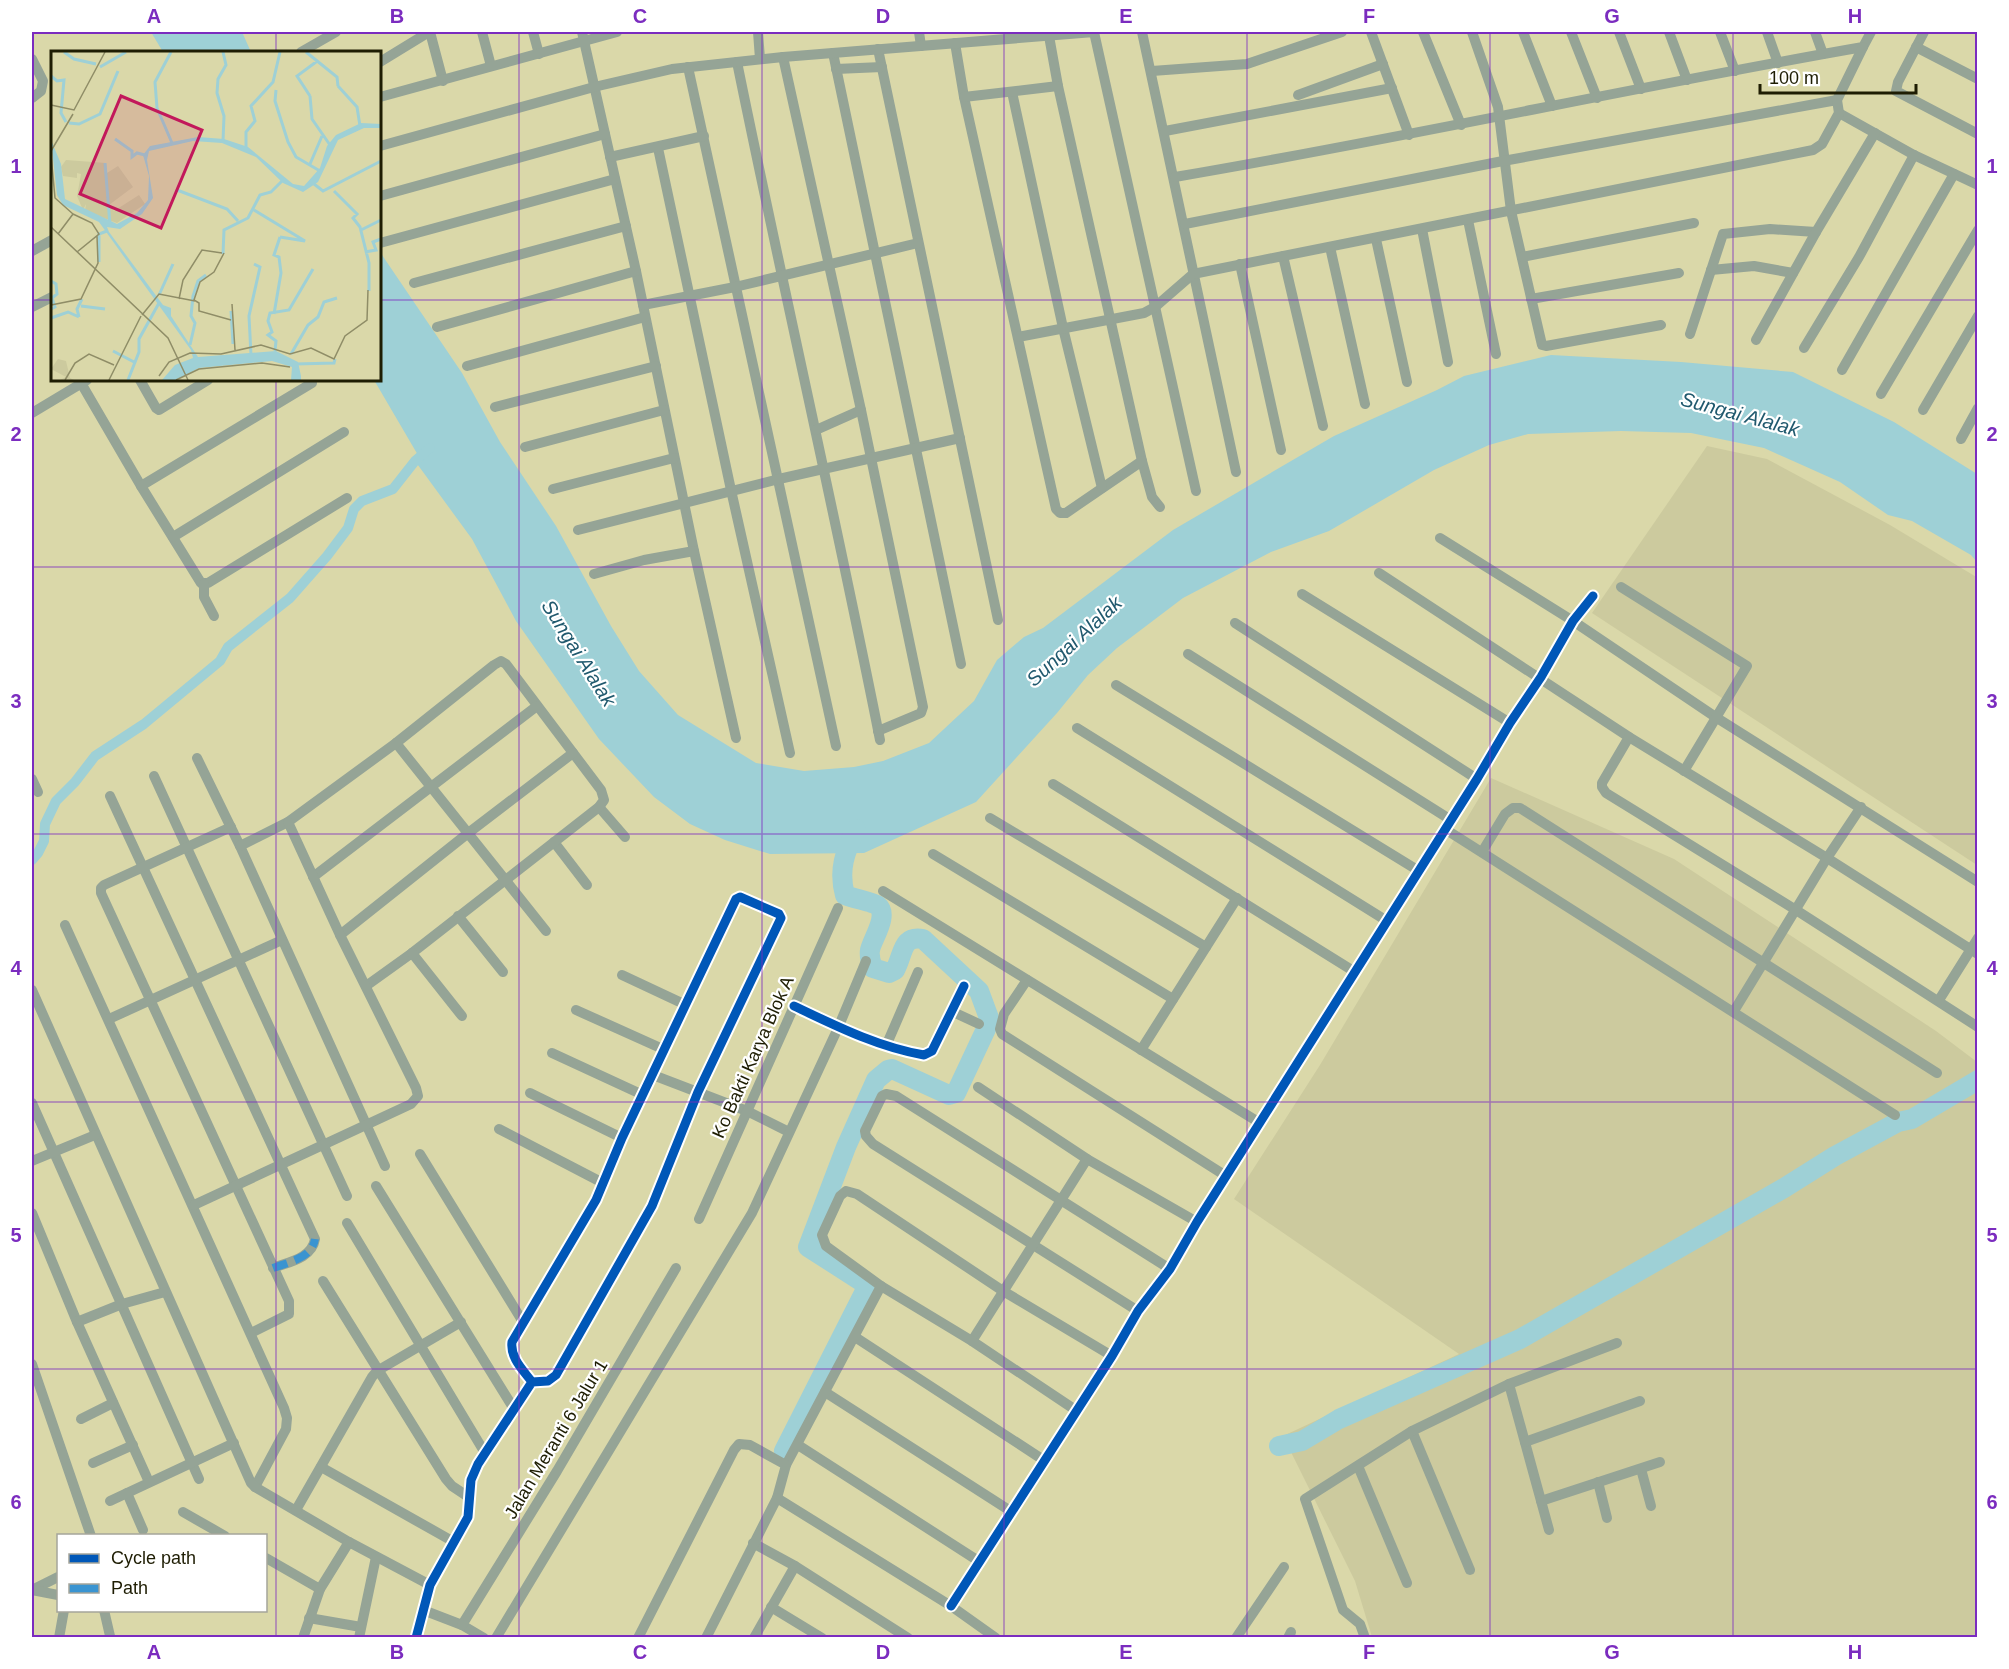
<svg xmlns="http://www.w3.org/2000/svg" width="2009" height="1669" font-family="Helvetica,sans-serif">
  <rect width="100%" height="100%" fill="#dad8a9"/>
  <g fill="#ccca9e">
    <path d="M 1707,446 L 1767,459 L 1890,525 L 1978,578 L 1977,865 L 1592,613 Z"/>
    <path d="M 1491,778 L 1674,859 L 1936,1031 L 1977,1062 L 1977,1637 L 1372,1637 L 1355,1581 L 1283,1436 L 1459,1354 L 1234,1199 L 1320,1065 Z"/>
  </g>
  <g fill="#9ed0d6">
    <path d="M 151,32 L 242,32 L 251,52 L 163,52 Z"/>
    <path d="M 380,252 L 462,373 L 500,442 L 556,526 L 611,626 L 639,671 L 678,715 L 756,763 L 804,771 L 854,767 L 883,761 L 929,743 L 974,701 L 997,660 L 1024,637 L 1043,628 L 1173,530 L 1334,436 L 1437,390 L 1464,376 L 1551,355 L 1681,362 L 1793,372 L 1894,422 L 1977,474 L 1977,562 L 1971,555 L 1912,521 L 1888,515 L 1840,482 L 1764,448 L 1691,433 L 1621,431 L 1528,434 L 1489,445 L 1434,470 L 1329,531 L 1271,552 L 1183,598 L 1117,648 L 1088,675 L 1057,713 L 976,802 L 864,853 L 770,854 L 725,840 L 690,824 L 654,797 L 599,739 L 516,621 L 472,539 L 415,461 L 422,462 L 374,380 L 380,380 Z"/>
  </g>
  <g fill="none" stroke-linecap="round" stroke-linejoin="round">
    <path stroke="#9ed0d6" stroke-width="10" d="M 32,860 L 38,853 L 44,841 L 45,824 L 56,801 L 75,782 L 95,756 L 144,724 L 220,661 L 228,647 L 290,598 L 327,556 L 348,528 L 354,509 L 362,501 L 393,489 L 415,461 L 430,448"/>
    <g stroke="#9ed0d6" stroke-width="20">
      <path d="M 1279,1446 L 1302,1441 L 1339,1419 L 1520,1339 L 1784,1188 L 1835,1156 L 1898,1122 L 1912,1119 L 1978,1080"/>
      <path d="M 784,1451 L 865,1291 L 864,1284 L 861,1281 L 808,1247 L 846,1147 L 876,1080 L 888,1070 L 892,1069 L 949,1095 L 956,1093 L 986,1029 L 989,1018 L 979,991 L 923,939 C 901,935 904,954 895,970 L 889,973 L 873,968 C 871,963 869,956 870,950 C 872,939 890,915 877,905 C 875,903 852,898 845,895 C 838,870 845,852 856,829"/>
    </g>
    <g stroke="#95a496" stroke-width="10">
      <path d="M 430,32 L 443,81"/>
      <path d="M 482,32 L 491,66"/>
      <path d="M 533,32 L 539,54"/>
      <path d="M 582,32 L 636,271 L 694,551 L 736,738"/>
      <path d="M 758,32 L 760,59"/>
      <path d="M 919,32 L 921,46"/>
      <path d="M 1142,32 L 1236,472"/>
      <path d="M 1371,32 L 1409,135"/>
      <path d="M 1423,32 L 1461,125"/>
      <path d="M 1472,32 L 1498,107 L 1511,211 L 1542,345 L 1546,346 L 1661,325"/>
      <path d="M 1523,32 L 1552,106"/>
      <path d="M 1571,32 L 1597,98"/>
      <path d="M 1619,32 L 1641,89"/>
      <path d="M 1669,32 L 1687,80"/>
      <path d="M 1720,32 L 1735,71"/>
      <path d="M 1767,32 L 1778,63"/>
      <path d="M 1815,32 L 1823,54"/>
      <path d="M 1924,32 L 1898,82 L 1896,91 L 1978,134"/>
      <path d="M 1049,36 L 1058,86 L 1142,461 L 1152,497 L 1160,507"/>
      <path d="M 955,43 L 964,97 L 1056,509 L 1060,513 L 1066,513 L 1142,461"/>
      <path d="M 1916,47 L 1978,79"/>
      <path d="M 878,49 L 998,620"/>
      <path d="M 301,52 L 336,32"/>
      <path d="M 833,53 L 961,664"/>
      <path d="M 783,57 L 861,410 L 923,707 L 921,713 L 878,731"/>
      <path d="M 32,59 L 43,81 L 41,91 L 32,98"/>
      <path d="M 380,62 L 429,32"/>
      <path d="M 737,62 C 783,288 835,513 880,740"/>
      <path d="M 688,67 L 836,746"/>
      <path d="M 836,69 L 882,67"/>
      <path d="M 1152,71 L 1247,64 L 1342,32"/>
      <path d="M 1012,92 L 1063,328 L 1102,488"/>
      <path d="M 1298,95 L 1383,64"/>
      <path d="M 380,97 L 617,32"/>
      <path d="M 964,97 L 1058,86"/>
      <path d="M 1839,113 L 1914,155 L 1978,185"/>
      <path d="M 1165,131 L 1392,88"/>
      <path d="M 380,146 L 594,87 L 672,69 L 783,57 L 1094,32 L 1196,491"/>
      <path d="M 658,148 L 731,490 L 790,753"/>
      <path d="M 610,157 L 704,136"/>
      <path d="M 1175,177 C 1405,138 1633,87 1863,47 L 1871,32"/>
      <path d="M 380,196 L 605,134"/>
      <path d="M 1468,220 L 1496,354"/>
      <path d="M 1185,224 L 1503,161 L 1837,100"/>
      <path d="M 1422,229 L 1448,362"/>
      <path d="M 1376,239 L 1407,382"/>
      <path d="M 380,243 L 615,179"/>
      <path d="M 1330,247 L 1365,404"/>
      <path d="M 32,251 L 52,240"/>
      <path d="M 1283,256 L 1323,426"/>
      <path d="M 1522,257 L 1694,223"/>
      <path d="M 1240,264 L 1281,450"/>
      <path d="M 1711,270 L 1754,266 L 1793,273"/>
      <path d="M 414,283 L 626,226"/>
      <path d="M 1531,299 L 1679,273"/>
      <path d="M 643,305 L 735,287 L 918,243"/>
      <path d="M 32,307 L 52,297"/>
      <path d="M 437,327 L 636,271"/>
      <path d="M 1690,334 L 1723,234 L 1770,229 L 1816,232"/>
      <path d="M 1018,337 L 1144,313 L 1155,307 L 1193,274 L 1813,150 L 1822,144 L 1839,113 L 1837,100 L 1863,47"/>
      <path d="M 1756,340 L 1816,232 L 1875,133"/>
      <path d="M 1804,348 L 1859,257 L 1914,155"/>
      <path d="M 467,366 L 645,317"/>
      <path d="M 1842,370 L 1954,174"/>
      <path d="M 140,380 L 156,408 L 159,410 L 208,380"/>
      <path d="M 81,383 L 141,486 L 201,583 L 208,583 L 347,498"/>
      <path d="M 1881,394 L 1978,230"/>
      <path d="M 495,407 L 656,366"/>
      <path d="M 1923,410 L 1978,316"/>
      <path d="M 32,413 L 87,380"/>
      <path d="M 816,430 L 861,410"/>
      <path d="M 1961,439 L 1978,408"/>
      <path d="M 525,447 L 664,410"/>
      <path d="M 141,486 L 312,383"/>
      <path d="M 553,489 L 674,458"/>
      <path d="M 578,530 L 779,479 L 960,438"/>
      <path d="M 173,537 L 344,432"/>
      <path d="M 1440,538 L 1573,621 L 1717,718 L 1978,882"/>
      <path d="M 1379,573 L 1629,737 L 1827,858 L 1978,954"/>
      <path d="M 594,574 L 644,560 L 694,551"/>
      <path d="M 204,584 L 204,597 L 214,616"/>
      <path d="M 1621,587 L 1747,666 L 1684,771"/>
      <path d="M 1302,594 L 1510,723"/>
      <path d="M 1235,623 L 1477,779"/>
      <path d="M 1188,654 L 1451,820"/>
      <path d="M 1116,685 L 1419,871"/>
      <path d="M 1077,728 L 1387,921"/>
      <path d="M 1629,737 L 1602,783 L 1602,787 L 1606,793 L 1796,910 L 1978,1027"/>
      <path d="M 396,743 L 546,931"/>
      <path d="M 197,758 L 240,846 L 385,1166"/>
      <path d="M 154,776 L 347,1196"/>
      <path d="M 32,779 L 38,792"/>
      <path d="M 1053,784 L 1355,972"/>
      <path d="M 110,796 L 315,1239 C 312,1258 289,1262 273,1268"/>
      <path d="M 599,807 L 625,837"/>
      <path d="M 990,818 L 1206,947"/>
      <path d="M 231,827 L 104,885 L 101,888 L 101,893 L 289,1301 L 289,1314 L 251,1333"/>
      <path d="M 1445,829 L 1895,1115"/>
      <path d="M 554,842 L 587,885"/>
      <path d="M 240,846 L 288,822 L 396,743 L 494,665 L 501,661 L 506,664 L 601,790 L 604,800 L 599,807 L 412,953 L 366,986"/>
      <path d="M 1482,852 L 1505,814 L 1513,808 L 1520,808 L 1937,1073"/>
      <path d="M 933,854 L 1173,999"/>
      <path d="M 313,877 L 537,706"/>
      <path d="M 883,891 L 1260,1123"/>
      <path d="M 458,916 L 503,972"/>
      <path d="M 65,925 L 284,1408 L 287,1418 L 286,1429 L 255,1487"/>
      <path d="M 340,935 L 467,834 L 573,753"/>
      <path d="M 412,953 L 462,1016"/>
      <path d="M 622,975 L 686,1005"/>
      <path d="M 1027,980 L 1004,1014 L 1000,1029 L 1002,1034 L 1226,1176"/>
      <path d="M 32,990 L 251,1483 L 255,1487 L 349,1542 L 430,1585"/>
      <path d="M 1939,1000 L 1978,938"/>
      <path d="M 794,1006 C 836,1026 878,1047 924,1055 L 932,1051 L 964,986"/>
      <path d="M 576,1010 L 665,1050"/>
      <path d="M 951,1011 L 979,1024"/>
      <path d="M 1734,1011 L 1827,858 L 1861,807"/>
      <path d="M 109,1019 L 282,940"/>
      <path d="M 886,1046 L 918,972"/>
      <path d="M 1141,1050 L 1237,898"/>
      <path d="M 552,1053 L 643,1095"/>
      <path d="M 653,1075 L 747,1111 L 789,1132"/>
      <path d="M 978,1087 L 1087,1159 L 1197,1222"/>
      <path d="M 530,1093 L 622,1138"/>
      <path d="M 32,1103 L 199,1479"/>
      <path d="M 499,1129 L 603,1183"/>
      <path d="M 420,1154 L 523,1322"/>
      <path d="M 32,1161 L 95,1135"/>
      <path d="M 376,1186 L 514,1409"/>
      <path d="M 194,1205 L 411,1104 L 418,1096 L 416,1088 L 340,935 L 288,822"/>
      <path d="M 32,1213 L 77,1322 L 149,1482"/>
      <path d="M 699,1219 L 838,908"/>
      <path d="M 347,1223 L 485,1453"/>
      <path d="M 323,1281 L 446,1479 L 452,1486 L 470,1498"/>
      <path d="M 1138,1311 L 873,1144 L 866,1136 L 865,1131 L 882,1096 L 886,1094 L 896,1096 L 1170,1269"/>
      <path d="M 77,1322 L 122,1304 L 165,1292"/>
      <path d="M 855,1337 L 1045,1461"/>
      <path d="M 972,1341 L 1087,1159"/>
      <path d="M 32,1364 L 91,1536"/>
      <path d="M 1509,1384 L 1549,1530"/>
      <path d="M 825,1392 L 1012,1512"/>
      <path d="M 1077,1411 L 972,1341 L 881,1286 L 826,1246 L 822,1235 L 840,1196 L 846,1191 L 857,1194 L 1003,1291 L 1112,1356"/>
      <path d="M 81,1419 L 113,1403"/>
      <path d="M 1412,1431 L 1470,1570"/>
      <path d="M 1525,1442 L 1640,1401"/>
      <path d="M 798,1445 L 980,1562"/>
      <path d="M 93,1463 L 133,1445"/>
      <path d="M 786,1465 L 881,1286"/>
      <path d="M 1358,1466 L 1407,1583"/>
      <path d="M 321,1467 L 454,1542"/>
      <path d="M 1641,1469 L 1651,1506"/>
      <path d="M 1598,1482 L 1607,1518"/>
      <path d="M 127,1493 L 143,1530"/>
      <path d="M 110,1501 L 234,1443"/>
      <path d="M 1541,1501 L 1660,1462"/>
      <path d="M 296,1510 L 372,1377 L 377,1371 L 461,1322"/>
      <path d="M 183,1512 L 225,1536"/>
      <path d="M 753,1543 L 795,1566 L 908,1638"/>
      <path d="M 266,1558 L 320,1589"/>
      <path d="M 32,1590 L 58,1577"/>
      <path d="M 32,1590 L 58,1595"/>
      <path d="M 951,1606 L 1112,1356 L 1138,1311 L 1170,1269 L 1197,1222 L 1477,779 L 1510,723 L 1541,677 L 1573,621 L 1593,596"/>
      <path d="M 771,1607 L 822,1638"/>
      <path d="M 104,1610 L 110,1636"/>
      <path d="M 423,1610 L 462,1625 L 484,1638"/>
      <path d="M 309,1618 L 361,1627"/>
      <path d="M 462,1625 L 557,1471 L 676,1268"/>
      <path d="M 59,1638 L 64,1610"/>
      <path d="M 303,1638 L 320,1589 L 349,1542"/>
      <path d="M 359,1638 L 376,1557"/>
      <path d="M 416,1638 L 430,1585 L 468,1517 L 471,1480 L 478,1464 L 532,1382 L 548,1381 L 556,1375 L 652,1206 L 698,1092 L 781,918 L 779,914 L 740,897 L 736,899 L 622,1138 L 596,1200 L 512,1342 C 510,1358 523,1370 532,1382"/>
      <path d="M 496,1638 L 752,1213 L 838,1028 L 866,961"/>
      <path d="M 638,1638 L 734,1450 L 739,1444 L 750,1445 L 786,1465 L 777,1498"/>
      <path d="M 706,1638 L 777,1498 L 951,1606 L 996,1638"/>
      <path d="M 754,1638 L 795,1566"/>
      <path d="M 1236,1638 L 1284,1567"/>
      <path d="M 1288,1638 L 1291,1632"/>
      <path d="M 1365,1638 L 1360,1624 L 1343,1610 L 1305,1499 L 1412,1431 L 1509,1384 L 1617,1343"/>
    </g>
    <path stroke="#3a94d1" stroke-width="8" stroke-dasharray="15 8" stroke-linecap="butt" d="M 273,1268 C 289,1262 312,1258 315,1239"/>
    <g stroke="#fff" stroke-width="13">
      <g id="cycleway">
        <path d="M 794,1006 C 836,1026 878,1047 924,1055 L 932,1051 L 964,986"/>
        <path d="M 951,1606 L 1112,1356 L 1138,1311 L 1170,1269 L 1197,1222 L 1477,779 L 1510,723 L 1541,677 L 1573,621 L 1593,596"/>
        <path d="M 416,1638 L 430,1585 L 468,1517 L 471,1480 L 478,1464 L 532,1382 L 548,1381 L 556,1375 L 652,1206 L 698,1092 L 781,918 L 779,914 L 740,897 L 736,899 L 622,1138 L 596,1200 L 512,1342 C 510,1358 523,1370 532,1382"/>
      </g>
    </g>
    <use href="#cycleway" stroke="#0057b8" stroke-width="9"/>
  </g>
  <path fill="none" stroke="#7b2cbf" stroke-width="1.5" stroke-opacity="0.55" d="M 276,32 L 276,52M 519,32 L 519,1638M 762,32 L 762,1638M 1004,32 L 1004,1638M 1247,32 L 1247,1638M 1490,32 L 1490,1638M 1733,32 L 1733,1638M 32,300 L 52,300M 380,300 L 1978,300M 276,380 L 276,1638M 32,567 L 1978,567M 32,834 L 1978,834M 32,1102 L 1978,1102M 32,1369 L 1978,1369"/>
  <g text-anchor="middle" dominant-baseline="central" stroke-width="4.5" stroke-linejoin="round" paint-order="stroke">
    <g font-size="18" fill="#1e1d03" stroke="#fff">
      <text transform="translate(753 1057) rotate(-66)">Ko Bakti Karya Blok A</text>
      <text transform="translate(556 1439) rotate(-59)">Jalan Meranti 6 Jalur 1</text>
    </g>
    <g font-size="20" font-style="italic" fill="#20596e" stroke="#fff">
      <text transform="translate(1740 414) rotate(15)">Sungai Alalak</text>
      <text transform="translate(1074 641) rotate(-43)">Sungai Alalak</text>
      <text transform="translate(579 653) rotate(58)">Sungai Alalak</text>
    </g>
  </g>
  <g transform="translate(51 51)">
    <rect width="330" height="330" fill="#dad8a9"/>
    <path d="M 15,109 L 55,112 L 56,122 L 67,115 L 82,136 L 58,154 L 63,160 L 88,144 L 94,153 L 66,172 L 34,160 L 35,153 L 32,159 L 26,145 L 30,123 L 26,122 L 26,127 L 12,125 L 10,116 ZM 7,308 L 15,310 L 19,327 L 23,329 L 9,329 L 15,326 L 0,318 Z" fill="#ccca9e"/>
    <path d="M 310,72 L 330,73 L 330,77 L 313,77 L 287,89 L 267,131 L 252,141 L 232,132 L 205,106 L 171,92 L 142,90 L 98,100 L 96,109 L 102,147 L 91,163 L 69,178 L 56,176 L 58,181 L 112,254 L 120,257 L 120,265 L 147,306 L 225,300 L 247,311 L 250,325 L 250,329 L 240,329 L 241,316 L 221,310 L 148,317 L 125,329 L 111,329 L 124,314 L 142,307 L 140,299 L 48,171 L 12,154 L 6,144 L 0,89 L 10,113 L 14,148 L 66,173 L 86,162 L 97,149 L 98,125 L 92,104 L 99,95 L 147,86 L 173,88 L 197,96 L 242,133 L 253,135 L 269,117 L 276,95 L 285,84 Z" fill="#9ed0d6"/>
    <path fill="none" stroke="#9ed0d6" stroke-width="3" d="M 13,1 L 23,8 L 45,13M 120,1 L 104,31 L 106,57 L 121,92M 255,1 L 286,26 L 287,35M 49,16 L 75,1M 0,25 L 6,30 L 13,29 L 10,62 L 15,71M 287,35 L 306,56 L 309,75M 225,39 L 224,50 L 237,91 L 245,106 L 269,120M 259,45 L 246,25 L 265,11M 259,45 L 261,68 L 279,94M 18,72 L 28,73 L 49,63 L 67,20M 64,88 L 81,100 L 81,106 L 86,102 L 94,104M 172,90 L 173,65 L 166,42 L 167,28 L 175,14 L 172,1M 195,99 L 195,81 L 204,70 L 200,55 L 222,31 L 229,1M 54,112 L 59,174M 259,113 L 271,85M 263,133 L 272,140 L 330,110M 126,139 L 176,158 L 187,170M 283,140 L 306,163 L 302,167 L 309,176 L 318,212 L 318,240M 203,159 L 254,190 L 229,186M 310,179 L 330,169M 314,201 L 325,199 L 322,191 L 330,188M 172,203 L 173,179 L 197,167 L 209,144 L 220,141 L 233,128M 48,211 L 48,183 L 56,180M 0,230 L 5,233 L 6,243 L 1,247 L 4,256 L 0,258M 108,244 L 122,213M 30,255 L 54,258M 180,260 L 182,293M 223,263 L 230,222 L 228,206 L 223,204 L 229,186M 28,266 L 26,258 L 31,248M 0,267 L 17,261 L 28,266M 139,294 L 144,272 L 140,265 L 142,245 L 147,230 L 155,224M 62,300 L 83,311M 224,300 L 225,290 L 217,284 L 221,281 L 217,270 L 219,262 L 238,259 L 262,218M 240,303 L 257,274 L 267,266 L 273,251 L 286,247M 200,304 L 198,265 L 209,216 L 203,213M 244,313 L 283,312 L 284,308M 77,329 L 88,301 L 88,288 L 108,252"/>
    <path fill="none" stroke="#8f8d67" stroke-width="1.5" d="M 0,54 L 23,59 L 54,1M 0,100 L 22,63M 0,104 L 4,147 L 22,163 L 7,183M 22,163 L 41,172 L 48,183 L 26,201M 0,176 L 117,287 L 137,329M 173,202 L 163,221 L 149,231 L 143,249 L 148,252 L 148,260 L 180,269M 128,248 L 132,229 L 151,199 L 171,202M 181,253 L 184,299M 0,254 L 30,248 L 47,212 L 46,185M 91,264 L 108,243 L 144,250M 108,325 L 118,311 L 139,302 L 170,303 L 210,294 L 239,303 L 260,297 L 283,308 L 294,285 L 316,269 L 317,239M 14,329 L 24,312 L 38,303 L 63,314M 58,329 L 90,265M 125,329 L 148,318 L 211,312 L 239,316"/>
    <path fill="#c2185b" fill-opacity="0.15" stroke="#c2185b" stroke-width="3" d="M 70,45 L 151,79 L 110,177 L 29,143 Z"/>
    <rect width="330" height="330" fill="none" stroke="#1e1d03" stroke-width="3"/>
  </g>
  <rect width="2009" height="1669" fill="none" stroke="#ffffff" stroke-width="66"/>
  <rect x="57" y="1534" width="210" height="78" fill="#ffffff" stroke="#a5a59a" stroke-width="1.5"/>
  <rect x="69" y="1554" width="30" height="9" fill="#0057b8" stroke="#a5a59a" stroke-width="1.5"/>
  <text x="111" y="1564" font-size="18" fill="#1e1d03">Cycle path</text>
  <rect x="69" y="1584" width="30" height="9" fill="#3a94d1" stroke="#a5a59a" stroke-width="1.5"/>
  <text x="111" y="1594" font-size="18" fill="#1e1d03">Path</text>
  <path d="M1760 84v9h156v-9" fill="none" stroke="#1e1d03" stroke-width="3"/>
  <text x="1769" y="84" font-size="18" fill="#1e1d03" stroke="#ffffff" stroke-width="4.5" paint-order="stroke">100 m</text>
  <rect x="33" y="33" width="1943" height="1603" fill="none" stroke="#7b2cbf" stroke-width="2"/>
  <g font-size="20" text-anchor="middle" font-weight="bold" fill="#7b2cbf">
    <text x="154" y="23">A</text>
    <text x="397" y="23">B</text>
    <text x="640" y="23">C</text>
    <text x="883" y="23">D</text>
    <text x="1126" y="23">E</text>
    <text x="1369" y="23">F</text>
    <text x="1612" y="23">G</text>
    <text x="1855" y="23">H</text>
    <text x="16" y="173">1</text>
    <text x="1992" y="173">1</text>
    <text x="16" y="441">2</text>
    <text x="1992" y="441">2</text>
    <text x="16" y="708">3</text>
    <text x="1992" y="708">3</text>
    <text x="16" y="975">4</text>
    <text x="1992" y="975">4</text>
    <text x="16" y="1242">5</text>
    <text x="1992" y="1242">5</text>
    <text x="16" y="1509">6</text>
    <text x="1992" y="1509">6</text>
    <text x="154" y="1659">A</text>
    <text x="397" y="1659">B</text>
    <text x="640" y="1659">C</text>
    <text x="883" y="1659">D</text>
    <text x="1126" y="1659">E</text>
    <text x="1369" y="1659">F</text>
    <text x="1612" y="1659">G</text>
    <text x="1855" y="1659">H</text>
  </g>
</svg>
